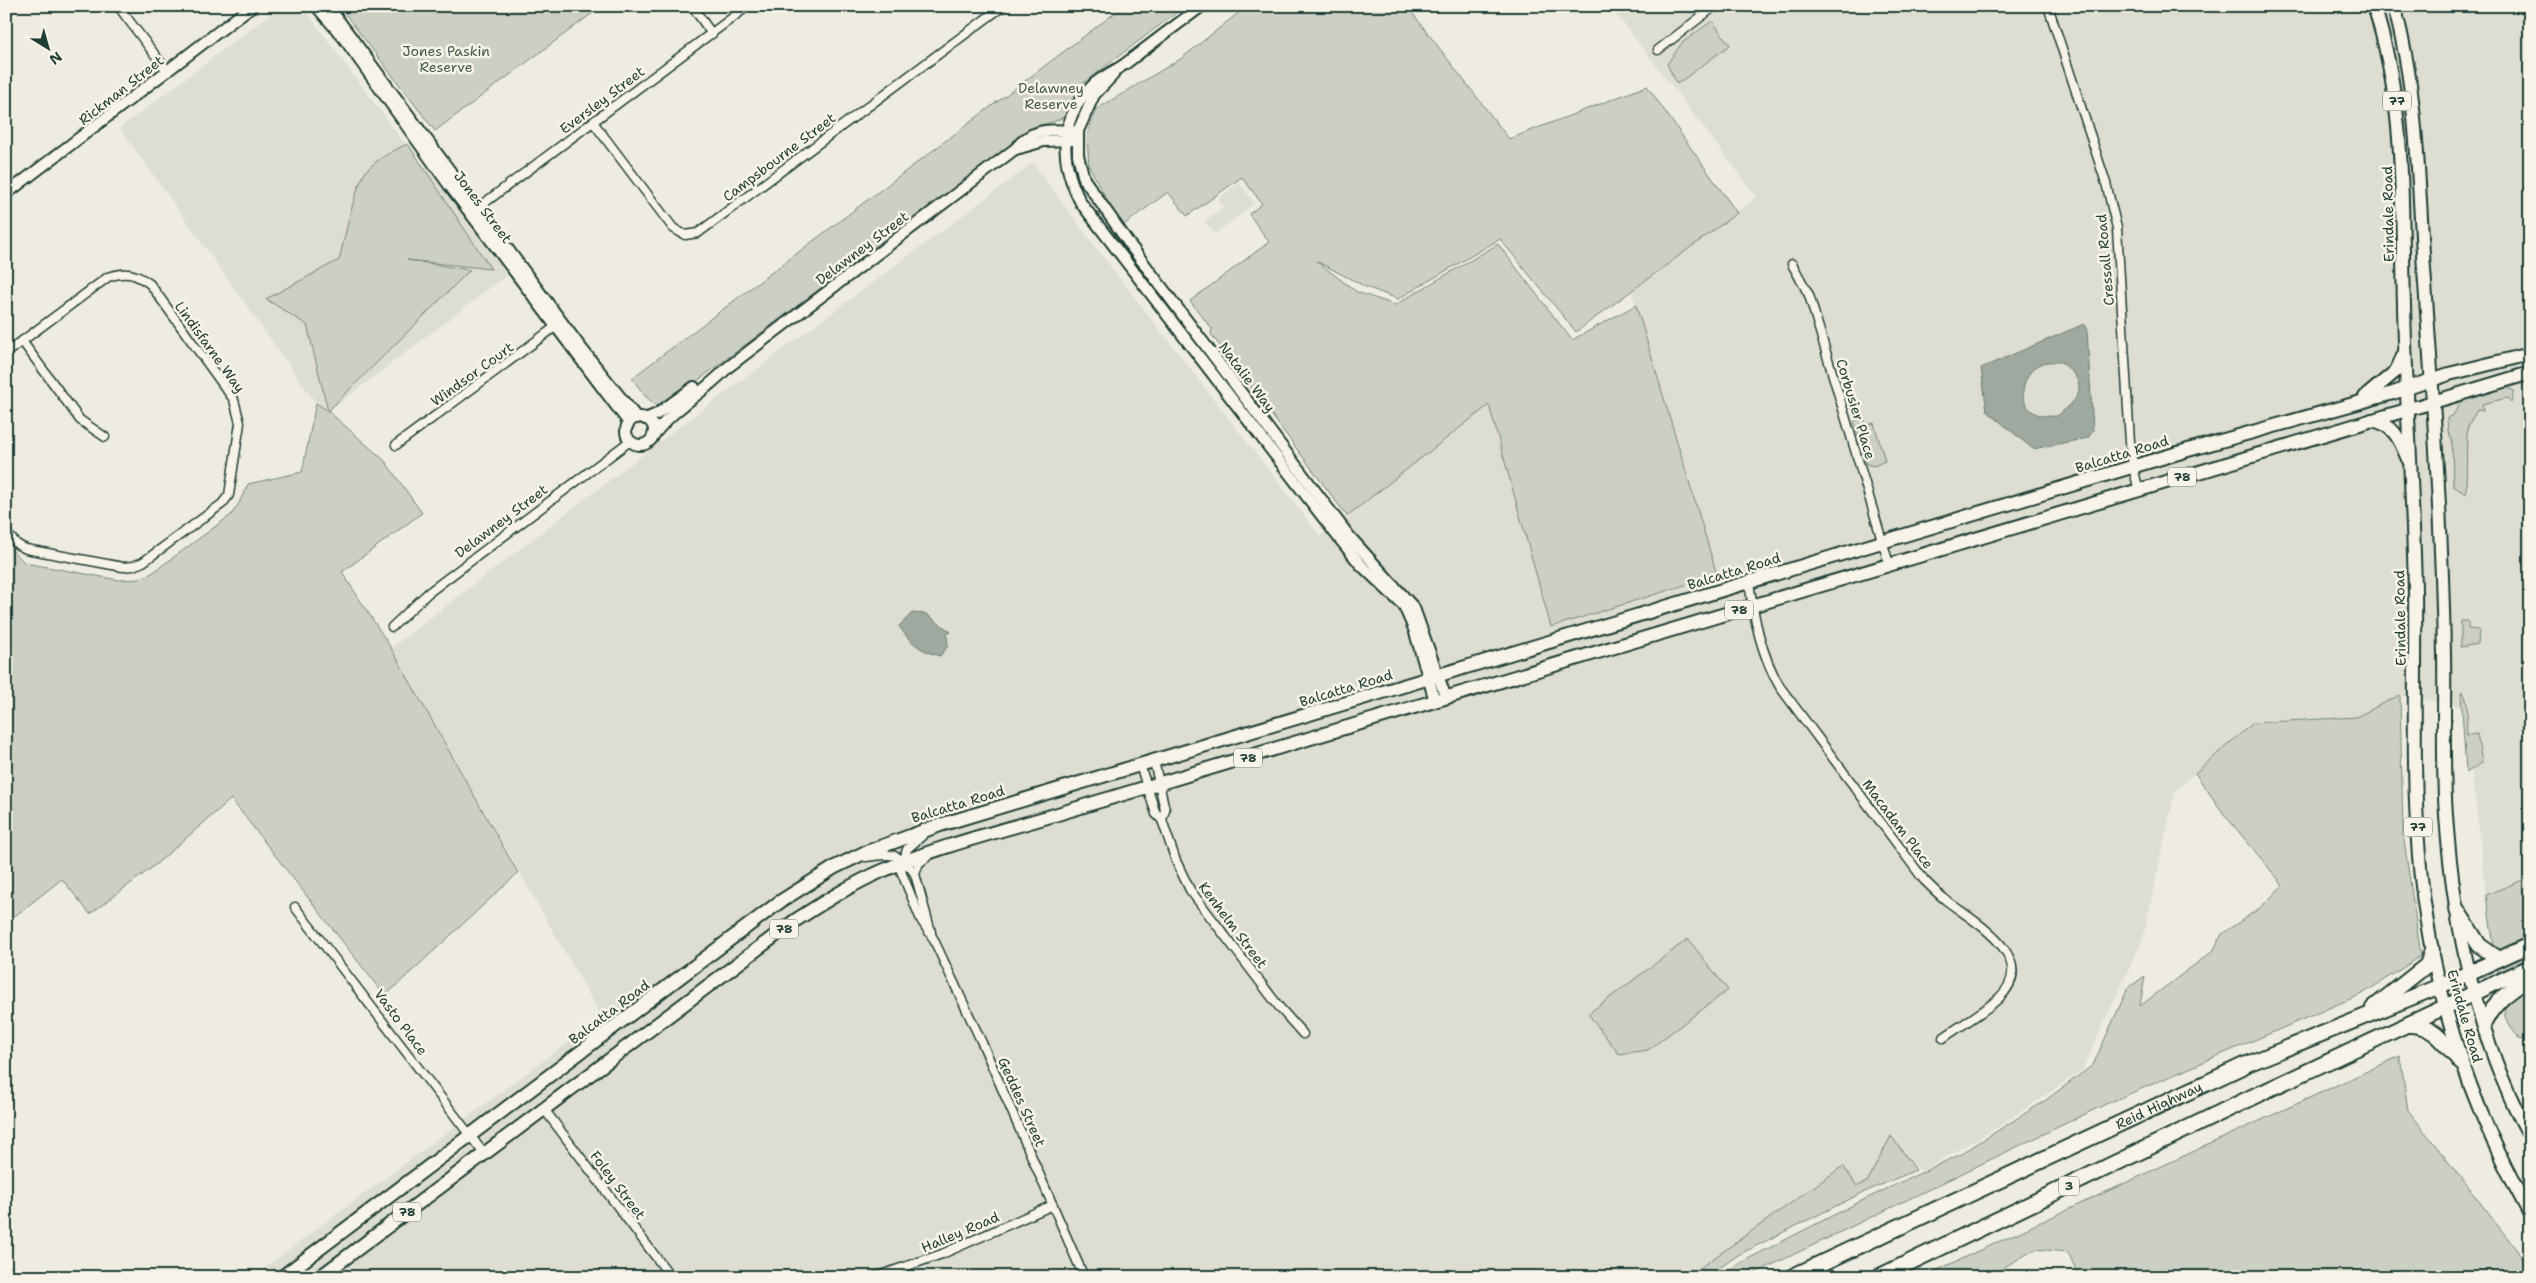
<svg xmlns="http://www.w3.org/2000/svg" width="2536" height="1283" font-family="'Shantell Sans',sans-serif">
  <rect width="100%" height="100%" fill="#eeece1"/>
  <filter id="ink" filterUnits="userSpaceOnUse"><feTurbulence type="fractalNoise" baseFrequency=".02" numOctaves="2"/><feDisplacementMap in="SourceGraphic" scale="10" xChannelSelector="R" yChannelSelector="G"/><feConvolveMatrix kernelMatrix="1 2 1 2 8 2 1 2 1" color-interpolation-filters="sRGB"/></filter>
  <g filter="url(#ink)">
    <g fill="#ddddd2">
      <path d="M 281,6 L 302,6 L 402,140 L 516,268 L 328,412 L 316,403 L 120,128 Z"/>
      <path d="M 1610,6 L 2530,6 L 2530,877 L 2486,895 L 2464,707 L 2400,695 L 2356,717 L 2253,723 L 2175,791 L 2143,938 L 2082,1071 L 1993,1130 L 1921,1171 L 1907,1159 L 1867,1182 L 1734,1242 L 1687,1277 L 252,1277 L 602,1017 L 391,648 L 671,433 L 1033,163 L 1094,245 L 1320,536 L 1489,405 L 1551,626 L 1717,575 L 1632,292 L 1757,197 Z"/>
      <path d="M 1239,183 L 1255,203 L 1215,234 L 1205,221 L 1223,207 L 1218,199 Z"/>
    </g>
    <g fill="#cccfc4" stroke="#76867c">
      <path d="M 339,6 L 602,6 L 435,131 Z"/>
      <path d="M 1124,6 L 1185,6 L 1082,84 C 1077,114 1065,120 1036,126 L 660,409 L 645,396 L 632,378 Z"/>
      <path d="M 1247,6 L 1407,6 L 1509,139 L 1647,86 L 1737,213 L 1576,332 L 1500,239 L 1398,299 L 1366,287 L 1316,261 L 1357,292 L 1395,305 L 1498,244 L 1572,340 L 1636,305 L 1717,575 L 1551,627 L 1489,405 L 1347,516 L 1211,334 L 1212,329 L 1190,301 L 1269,242 L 1249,214 L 1262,204 L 1242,177 L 1187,216 L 1168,192 L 1121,227 L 1089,166 L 1087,137 L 1095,110 L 1182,58 Z"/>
      <path d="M 1712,21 L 1730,45 L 1677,84 L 1667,64 L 1682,43 Z"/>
      <path d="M 408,144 L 491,269 L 407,260 L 470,270 L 328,411 L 385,461 L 422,513 L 342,572 L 391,648 L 518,873 L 385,996 L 231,799 L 154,866 L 90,914 L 62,879 L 6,923 L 6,544 L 25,563 L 119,580 L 139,579 L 152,573 L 231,515 L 239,503 L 248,484 L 302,472 L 316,403 L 328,411 L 307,325 L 266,299 L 339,260 C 345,237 354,189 366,171 C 374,161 397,148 408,144 Z"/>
      <path d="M 2505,386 L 2514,391 L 2511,403 L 2507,398 L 2482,404 L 2483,411 L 2477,410 L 2467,429 L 2466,494 L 2453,486 L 2452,440 L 2448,431 L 2447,418 L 2453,415 L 2463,400 Z"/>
      <path d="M 1860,417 L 1864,418 L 1867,425 L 1874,423 L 1885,461 L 1874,466 L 1866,464 L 1854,422 Z"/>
      <path d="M 2461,621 L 2468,621 L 2468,629 L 2479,630 L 2478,644 L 2461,647 Z"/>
      <path d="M 2463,692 C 2471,705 2465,721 2467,735 L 2477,734 L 2482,763 L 2466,773 L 2461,693 Z"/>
      <path d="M 2400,695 L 2403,834 L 2421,956 L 2364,993 L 2106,1104 L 1747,1277 L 1720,1277 L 1740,1263 L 1861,1201 L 1961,1154 L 2046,1100 L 2093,1065 L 2128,988 L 2145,976 L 2140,1006 L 2213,951 L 2222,934 L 2261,907 L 2283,885 L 2224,814 L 2195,773 L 2253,723 L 2356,717 Z"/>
      <path d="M 2530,877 L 2530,1036 L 2520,1041 L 2505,1017 L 2486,895 Z"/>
      <path d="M 1688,939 L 1728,990 L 1648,1050 L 1619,1054 L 1588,1014 Z"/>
      <path d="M 2400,1056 L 2408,1110 L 2530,1267 L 2530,1277 L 2079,1277 L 2068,1252 L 2036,1249 L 1987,1277 L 1922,1277 Z"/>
      <path d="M 1891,1136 L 1916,1170 L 1860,1194 L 1738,1255 L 1707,1277 L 1687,1277 L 1843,1166 L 1857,1186 L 1867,1182 Z"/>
    </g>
    <g fill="#9fa99f" stroke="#6c7e74" fill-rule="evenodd">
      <path d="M 2084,324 L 2087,330 L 2093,431 L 2088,438 L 2033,449 L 1987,411 L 1981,368 ZM 2061,362 C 2089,384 2082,397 2057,416 C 2051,416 2043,417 2037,414 C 2015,404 2021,373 2041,364 C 2046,361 2055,362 2061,362 Z"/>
      <path d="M 912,613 L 926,614 L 951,632 L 947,634 L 948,646 L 940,656 C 922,652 909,642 899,626 Z"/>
    </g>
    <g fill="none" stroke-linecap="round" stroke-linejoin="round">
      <g stroke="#1f3d34" stroke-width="11">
        <g id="minor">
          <path d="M 118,6 L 168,72"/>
          <path d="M 692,6 L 712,34"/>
          <path d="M 2048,6 L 2106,183 L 2117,228 L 2130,442 L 2133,467 L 2139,491"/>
          <path d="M 1658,50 L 1715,6"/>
          <path d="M 593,122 L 673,228 L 685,235 L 698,233 L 1003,6"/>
          <path d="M 475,210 L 748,6"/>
          <path d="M 1792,264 L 1809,295 L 1889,564"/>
          <path d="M 22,341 L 80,420 L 105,437"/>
          <path d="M 6,353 L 108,277 C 125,271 135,273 150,284 L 234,400 L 240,423 L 229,495 L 222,504 L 143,562 L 133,566 L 123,567 L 26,549 L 18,545 L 6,533"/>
          <path d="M 396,445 L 559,324"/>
          <path d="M 1749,582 C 1754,618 1761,655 1780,687 L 1924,880 C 1931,887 1938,894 1947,901 C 1973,921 2041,958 1999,998 C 1983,1013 1961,1025 1943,1038"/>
          <path d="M 392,627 L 428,593 L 630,441"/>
          <path d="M 1154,761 L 1165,810 L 1162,820 L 1176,861 L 1190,890 L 1280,1008 L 1303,1034"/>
          <path d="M 1140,765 L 1156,814 L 1162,820"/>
          <path d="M 923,835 L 907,849 L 901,871 L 921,920 L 933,938 L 983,1045 L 1084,1277"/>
          <path d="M 866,857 C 890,853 900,852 915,874"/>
          <path d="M 927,857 L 919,863 L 915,874 L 931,932"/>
          <path d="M 295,907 L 485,1155"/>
          <path d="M 544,1109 L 671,1277"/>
          <path d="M 875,1277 L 942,1254 L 1053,1205"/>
        </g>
      </g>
      <g stroke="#1f3d34" stroke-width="14">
        <g id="tertiary">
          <path d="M 316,6 L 343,37 L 449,185 L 629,423"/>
          <path d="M 328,6 L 578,344 L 637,418"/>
          <path d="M 1202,6 C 1176,25 1151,44 1125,64 C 1115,71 1103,76 1094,84 C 1058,119 1059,161 1081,203 L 1335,533 L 1361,565 L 1404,606 L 1414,629 L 1435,701"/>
          <path d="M 1113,75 L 1094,95 L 1078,131 L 1078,155 L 1084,179 L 1130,245 L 1349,536 L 1414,608 L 1446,698"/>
          <path d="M 1016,149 L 1044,141 L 1072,140"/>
          <path d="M 6,194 L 252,6"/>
          <circle cx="640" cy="431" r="14"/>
          <path d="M 645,419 L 657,414 L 694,387"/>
          <path d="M 653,436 C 673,408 704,393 727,368 L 1015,149 C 1031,129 1047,129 1072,131"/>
        </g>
      </g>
      <g stroke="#1f3d34" stroke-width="16">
        <g id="primary">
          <path d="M 2374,6 C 2407,110 2401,200 2404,306 C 2406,401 2413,495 2415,590 C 2416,679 2412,768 2419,856 C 2429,982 2469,1104 2530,1214"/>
          <path d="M 2394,6 C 2418,91 2418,181 2424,269 C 2433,397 2442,525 2444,654 C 2445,707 2442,761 2446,815 C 2453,921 2477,1042 2530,1136"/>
          <path d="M 2365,397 L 2396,371 L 2404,354"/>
          <path d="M 2372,420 C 2394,424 2400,440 2408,459"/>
          <path d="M 282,1277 L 781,901 L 835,867 L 864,853 L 940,825 L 2188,450 L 2393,393 L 2449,374 L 2530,354"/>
          <path d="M 320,1277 L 796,920 C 824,902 852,884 882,871 C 947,842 1019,827 1087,805 L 2530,373"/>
        </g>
      </g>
      <g stroke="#1f3d34" stroke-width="18">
        <g id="trunk">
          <path d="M 2456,908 L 2479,945 L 2499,959"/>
          <path d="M 2373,1008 L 2427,965 L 2432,950"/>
          <path d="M 2484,1023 C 2494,1002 2511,990 2530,978"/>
          <path d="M 2408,1025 C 2433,1023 2447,1046 2461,1063"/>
          <path d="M 2245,1065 L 2440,986 L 2530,945"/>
          <path d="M 2259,1094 L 2530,967"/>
          <path d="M 6,1274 L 10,1277"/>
        </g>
      </g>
      <g stroke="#1f3d34" stroke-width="19">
        <g id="motorway">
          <path id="s1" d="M 1792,1277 L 2245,1065"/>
          <path d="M 1879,1277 L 2259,1094"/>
        </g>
      </g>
      <use href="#minor" stroke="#f7f3e8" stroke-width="8"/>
      <use href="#tertiary" stroke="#f7f3e8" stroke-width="10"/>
      <use href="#primary" stroke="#f7f3e8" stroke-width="12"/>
      <use href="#trunk" stroke="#f7f3e8" stroke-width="14"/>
      <use href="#motorway" stroke="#f7f3e8" stroke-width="15"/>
    </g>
  </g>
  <g text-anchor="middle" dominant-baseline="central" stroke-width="5" stroke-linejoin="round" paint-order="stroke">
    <g fill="#f7f3e8" stroke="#60746a" stroke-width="1">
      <rect x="2383" y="91.5" width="28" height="19" rx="4"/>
      <rect x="2168" y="467.5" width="28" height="19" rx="4"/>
      <rect x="1725" y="600.5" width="28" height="19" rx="4"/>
      <rect x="1234" y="748.5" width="28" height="19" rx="4"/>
      <rect x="2404" y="817.5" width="28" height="19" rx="4"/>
      <rect x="770" y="919.5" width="28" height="19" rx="4"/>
      <rect x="2059" y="1176.5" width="20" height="19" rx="4"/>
      <rect x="393" y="1202.5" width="28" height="19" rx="4"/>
    </g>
    <g font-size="12" font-weight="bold" fill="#1f3d34">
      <text x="2397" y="101">77</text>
      <text x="2182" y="477">78</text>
      <text x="1739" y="610">78</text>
      <text x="1248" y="758">78</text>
      <text x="2418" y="827">77</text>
      <text x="784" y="929">78</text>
      <text x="2069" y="1186">3</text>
      <text x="407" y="1212">78</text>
    </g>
    <g font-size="14" fill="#425a51" stroke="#f7f3e8">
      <text x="446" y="51">Jones Paskin<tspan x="446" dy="16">Reserve</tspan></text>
      <text x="1051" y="88">Delawney<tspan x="1051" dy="16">Reserve</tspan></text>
    </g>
    <g font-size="14" fill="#1f3d34" stroke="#f7f3e8">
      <text transform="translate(121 90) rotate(-38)">Rickman Street</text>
      <text transform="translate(602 100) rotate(-37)">Eversley Street</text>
      <text transform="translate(779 157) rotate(-37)">Campsbourne Street</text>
      <text transform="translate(483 207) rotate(53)">Jones Street</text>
      <text transform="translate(2388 214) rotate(-91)">Erindale Road</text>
      <text transform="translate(862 248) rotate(-37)">Delawney Street</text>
      <text transform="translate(2105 260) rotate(-95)">Cressall Road</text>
      <text transform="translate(210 347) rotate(54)">Lindisfarne Way</text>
      <text transform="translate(472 374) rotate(-36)">Windsor Court</text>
      <text transform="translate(1247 377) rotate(53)">Natalie Way</text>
      <text transform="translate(1856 409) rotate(73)">Corbusier Place</text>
      <text transform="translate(2122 454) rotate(-17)">Balcatta Road</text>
      <text transform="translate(501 521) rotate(-37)">Delawney Street</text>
      <text transform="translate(1734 571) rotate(-17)">Balcatta Road</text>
      <text transform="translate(2400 618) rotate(-91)">Erindale Road</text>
      <text transform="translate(1346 688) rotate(-17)">Balcatta Road</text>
      <text transform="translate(958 804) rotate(-17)">Balcatta Road</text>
      <text transform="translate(1898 824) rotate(53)">Macadam Place</text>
      <text transform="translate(1233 925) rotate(53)">Kenhelm Street</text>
      <text transform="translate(609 1012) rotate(-37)">Balcatta Road</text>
      <text transform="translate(2465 1016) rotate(74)">Erindale Road</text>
      <text transform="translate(401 1022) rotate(53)">Vasto Place</text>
      <text transform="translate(1022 1102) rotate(66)">Geddes Street</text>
      <text stroke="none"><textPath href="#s1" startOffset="405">Reid Highway</textPath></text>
      <text transform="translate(618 1185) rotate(53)">Foley Street</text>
      <text transform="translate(960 1232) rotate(-23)">Halley Road</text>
    </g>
  </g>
  <rect width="2536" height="1283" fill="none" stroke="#f7f3e8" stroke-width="25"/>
  <rect x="12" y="12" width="2511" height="1258" fill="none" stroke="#1f3d34" stroke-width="2" filter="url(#ink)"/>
  <g transform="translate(48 48) rotate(143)" stroke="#f7f3e8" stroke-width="4" paint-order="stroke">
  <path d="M0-4L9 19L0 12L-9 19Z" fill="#1f3d34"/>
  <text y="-8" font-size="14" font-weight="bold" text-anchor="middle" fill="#1f3d34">N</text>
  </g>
</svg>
